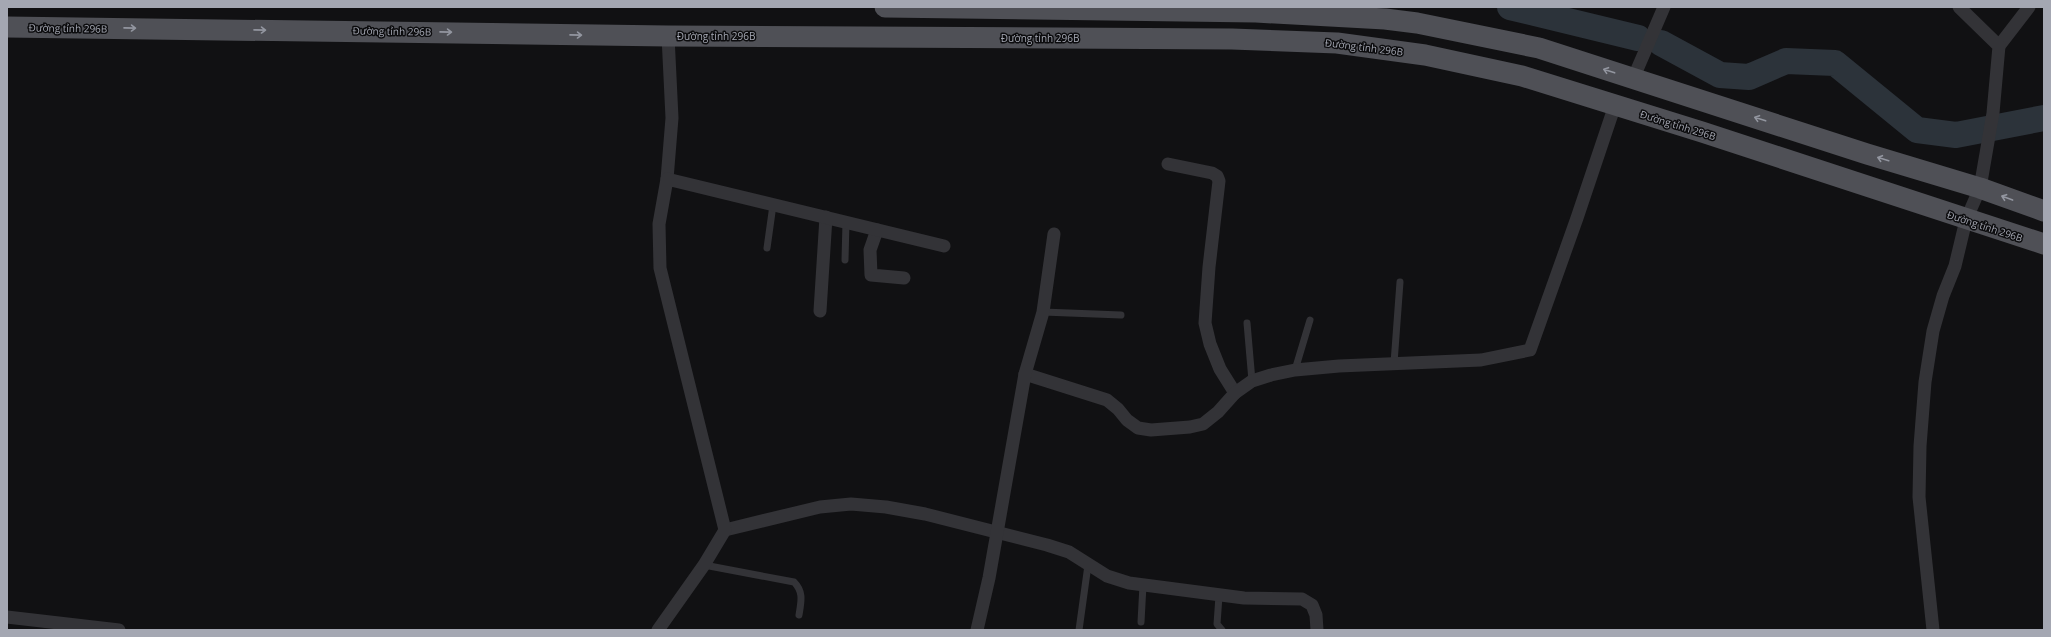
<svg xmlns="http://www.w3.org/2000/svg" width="2051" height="637" font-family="'Open Sans',sans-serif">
  <rect width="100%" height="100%" fill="#111113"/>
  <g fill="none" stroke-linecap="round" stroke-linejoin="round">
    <g stroke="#2c333a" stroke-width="26">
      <path d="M 1510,7 L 1638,38"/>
      <path d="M 1661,43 L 1720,75 L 1749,77 L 1786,61 L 1835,63 L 1917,130 L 1956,135 L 2044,118"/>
    </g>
    <g stroke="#333337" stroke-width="7">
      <path d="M 767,248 L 773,205"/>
      <path d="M 845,260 L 846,222"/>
      <path d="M 1043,312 L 1121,315"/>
      <path d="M 1247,323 L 1252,381"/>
      <path d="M 1394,363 L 1400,282"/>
      <path d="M 1295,370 L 1310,320"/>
      <path d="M 704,565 L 794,582 C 804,592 801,602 799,615"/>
      <path d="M 1219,596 L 1217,624 L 1222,630"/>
      <path d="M 1141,622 L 1143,585"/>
      <path d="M 1079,630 L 1088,565"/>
    </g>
    <g stroke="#333337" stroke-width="13">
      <path d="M 1999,46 L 2029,7"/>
      <path d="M 1633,79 L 1664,7"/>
      <path d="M 1168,164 L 1212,173 L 1217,176 L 1219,181 L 1209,267 L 1205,323 L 1210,344 L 1220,369 L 1235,393"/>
      <path d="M 667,179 L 672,118 L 668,36"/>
      <path d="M 877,230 L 870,250 L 871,275 L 904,278"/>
      <path d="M 820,311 L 826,217"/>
      <path d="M 1025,374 L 1107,400 L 1118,409 L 1127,420 L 1138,428 L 1151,430 L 1190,427 L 1203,424 L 1218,412 L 1235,393 L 1252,381 L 1271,375 L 1295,370 L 1339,366 L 1481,360 L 1530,350 L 1577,218 L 1615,105"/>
      <path d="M 725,530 L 820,507 L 851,504 L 886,507 L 925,514 L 1047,545 L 1069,552 L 1107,576 L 1129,583 L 1244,598 L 1302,599 L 1312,605 L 1316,615 L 1317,630"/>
      <path d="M 7,617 L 119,630"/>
      <path d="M 658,630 L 704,565 L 725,530 L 660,268 L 659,224 L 667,179 L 944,246"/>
      <path d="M 977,630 L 989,578 L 1025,374 L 1043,312 L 1054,234"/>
      <path d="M 1933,630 L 1919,497 L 1920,446 L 1925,382 L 1933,331 L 1943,296 L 1955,266 L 1966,220 L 1980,188 L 1993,113 L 1999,46 L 1959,7"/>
    </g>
    <g stroke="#4f5056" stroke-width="21">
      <path d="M 885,7 L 1256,12 L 1385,19 L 1417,23 L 1539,48 L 1867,154 L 1980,188 L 2044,211"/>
      <path d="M 7,27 L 668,36 L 1232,39 L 1337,43 L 1425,55 L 1522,76 L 1702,132 L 2044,244"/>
    </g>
  </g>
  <defs><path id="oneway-shaft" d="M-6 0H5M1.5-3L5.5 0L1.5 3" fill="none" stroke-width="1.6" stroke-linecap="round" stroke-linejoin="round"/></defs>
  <g stroke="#9396a0">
    <use href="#oneway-shaft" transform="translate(130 28) rotate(1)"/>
    <use href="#oneway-shaft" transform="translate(260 30) rotate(1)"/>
    <use href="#oneway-shaft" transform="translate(446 32) rotate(1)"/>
    <use href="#oneway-shaft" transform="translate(576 35) rotate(1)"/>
    <use href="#oneway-shaft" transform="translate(1609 71) rotate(-162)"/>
    <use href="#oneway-shaft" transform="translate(1760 119) rotate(-162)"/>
    <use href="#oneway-shaft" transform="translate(1883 159) rotate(-163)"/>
    <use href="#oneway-shaft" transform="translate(2007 198) rotate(-160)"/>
  </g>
  <g text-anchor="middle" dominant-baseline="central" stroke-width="3" stroke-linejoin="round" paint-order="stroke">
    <g font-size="10" fill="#a4a7b2" stroke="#0c0c0e">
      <text transform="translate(68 28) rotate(1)">Đường tỉnh 296B</text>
      <text transform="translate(392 31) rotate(1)">Đường tỉnh 296B</text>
      <text x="716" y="36">Đường tỉnh 296B</text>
      <text x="1040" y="38">Đường tỉnh 296B</text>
      <text transform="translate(1364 47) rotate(7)">Đường tỉnh 296B</text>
      <text transform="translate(1678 125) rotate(17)">Đường tỉnh 296B</text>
      <text transform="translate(1985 226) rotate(18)">Đường tỉnh 296B</text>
    </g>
  </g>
  <rect width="2051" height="637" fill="none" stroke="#a4a7b2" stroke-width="16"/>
</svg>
